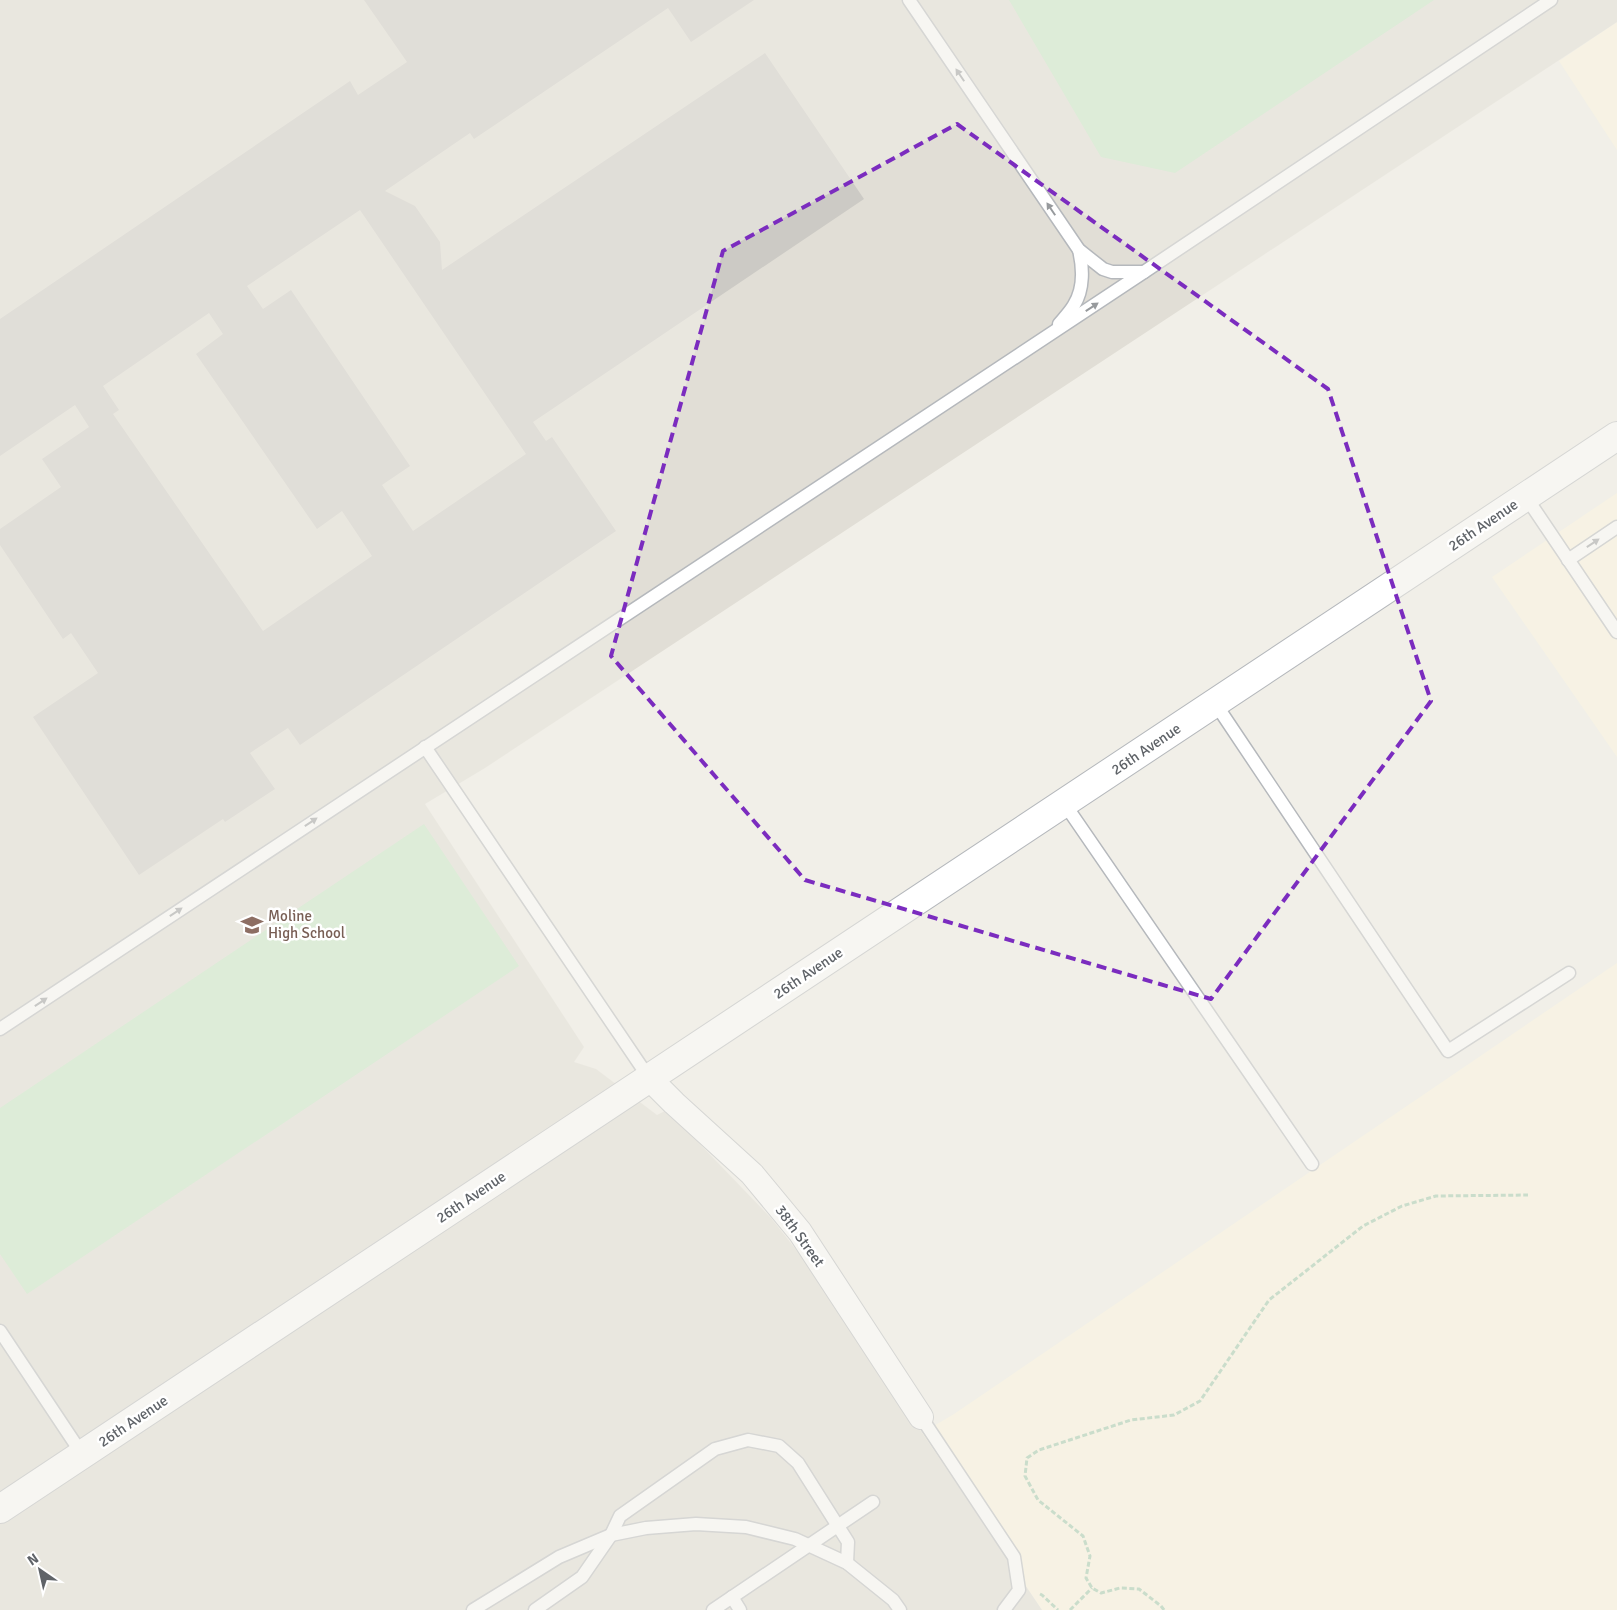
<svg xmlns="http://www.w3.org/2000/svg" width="1617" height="1610" font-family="Signika,sans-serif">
  <rect width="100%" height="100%" fill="#f1efe8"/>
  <g fill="#fef7e0">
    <path d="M 1617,22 L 1617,150 L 1559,61 Z"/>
    <path d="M 1617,493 L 1617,757 L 1492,577 Z"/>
    <path d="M 1617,963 L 1617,1610 L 1042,1610 L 922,1433 L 954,1414 Z"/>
  </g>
  <path fill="#e1ded6" d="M 0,0 L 1617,0 L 1617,22 L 485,768 L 425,804 L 584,1047 L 574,1062 L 596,1069 L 657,1115 L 667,1110 L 771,1218 L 809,1266 L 1042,1610 L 0,1610 Z"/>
  <g fill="#c5e8c5">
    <path d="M 1009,0 L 1434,0 L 1175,173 L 1101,157 Z"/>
    <path d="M 424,824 L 519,966 L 27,1294 L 0,1254 L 0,1108 Z"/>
  </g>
  <path fill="#cccac5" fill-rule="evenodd" d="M 364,0 L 754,0 L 691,42 L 668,8 L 474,139 L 470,133 L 385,191 L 415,206 L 440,242 L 442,270 L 765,53 L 864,199 L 533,422 L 546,441 L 552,437 L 616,531 L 300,745 L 288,728 L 250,753 L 275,789 L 225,822 L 223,819 L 139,875 L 33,717 L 98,673 L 71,633 L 63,639 L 0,545 L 0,529 L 61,487 L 42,459 L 89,427 L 75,405 L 0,456 L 0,319 L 350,81 L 358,95 L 407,62 ZM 360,210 L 526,454 L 413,531 L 382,485 L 410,466 L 291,290 L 263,309 L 247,286 ZM 209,313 L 223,334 L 196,354 L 317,529 L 342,511 L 372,556 L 263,631 L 113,414 L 119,410 L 103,386 Z"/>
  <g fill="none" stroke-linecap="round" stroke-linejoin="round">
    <g stroke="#b5b8bc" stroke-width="15">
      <g id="service">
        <path d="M 909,0 L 1079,250 L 1103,269 L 1112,272 L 1144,272"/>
        <path d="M 1059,324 C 1064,318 1070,312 1074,305 C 1084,289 1083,267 1079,250"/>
        <path d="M 1526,497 L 1617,632"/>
        <path d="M 1568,560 L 1617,527"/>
        <path d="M 1215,703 L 1448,1051 L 1569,973"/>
        <path d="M 425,747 L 649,1078"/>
        <path d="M 1064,803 L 1312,1164"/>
        <path d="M 0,1029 L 1144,272 L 1551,0"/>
        <path d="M 0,1331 L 82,1454"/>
        <path d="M 921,1417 L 1014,1557 L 1019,1590 L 1004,1610"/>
        <path d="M 732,1597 L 740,1610"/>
        <path d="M 473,1610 L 559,1557 L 611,1535 L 646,1528 L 696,1524 L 746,1527 L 795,1539 L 847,1563 L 893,1600 L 900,1610"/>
        <path d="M 535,1610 L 582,1577 L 611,1535 L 620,1516 L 715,1449 L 748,1440 L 779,1446 L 798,1463 L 848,1542 L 847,1563"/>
        <path d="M 713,1610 L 873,1502"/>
      </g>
    </g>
    <g stroke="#b5b8bc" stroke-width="26">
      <path id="minor" d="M 649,1078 L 674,1103 L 752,1174 L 800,1232 L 921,1417"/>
    </g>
    <g stroke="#b5b8bc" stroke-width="30">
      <path id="tertiary" d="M 0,1509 L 1617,436"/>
    </g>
    <g stroke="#9cc7a9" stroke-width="3" stroke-dasharray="5 2.5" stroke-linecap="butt">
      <path d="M 1040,1594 L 1042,1595 L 1058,1610"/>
      <path d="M 1070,1610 L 1092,1588"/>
      <path d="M 1164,1610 L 1161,1606 L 1139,1589 L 1120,1588 L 1101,1593 L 1092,1588 L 1086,1578 L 1090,1556 L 1083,1536 L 1038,1500 L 1025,1476 L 1027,1458 L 1039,1450 L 1131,1420 L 1174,1415 L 1200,1401 L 1269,1300 L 1363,1226 L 1402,1206 L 1436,1196 L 1528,1195"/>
    </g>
    <use href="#service" stroke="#fff" stroke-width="12"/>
    <use href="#minor" stroke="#fff" stroke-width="24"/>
    <use href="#tertiary" stroke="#fff" stroke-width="28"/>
  </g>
  <defs><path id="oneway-solid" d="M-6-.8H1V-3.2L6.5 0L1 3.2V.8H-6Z" transform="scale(1.25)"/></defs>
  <g fill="#979a9d">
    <use href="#oneway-solid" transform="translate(960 75) rotate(-124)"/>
    <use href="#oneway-solid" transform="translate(1051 209) rotate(-124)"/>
    <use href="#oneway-solid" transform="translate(1092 307) rotate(-33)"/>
    <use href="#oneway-solid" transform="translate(1593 543) rotate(-34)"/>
    <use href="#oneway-solid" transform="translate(311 822) rotate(-34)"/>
    <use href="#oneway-solid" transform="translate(176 912) rotate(-34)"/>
    <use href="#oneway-solid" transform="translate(41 1002) rotate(-34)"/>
  </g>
  <path d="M0 0H1617V1610H0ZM 957,124 L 1328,389 L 1431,701 L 1211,999 L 805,880 L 611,656 L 723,251 Z" fill="#f1efe8" fill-opacity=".55" fill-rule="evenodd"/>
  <path fill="none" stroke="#7b2cbf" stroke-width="4" stroke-dasharray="10 6" stroke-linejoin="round" d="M 957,124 L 1328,389 L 1431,701 L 1211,999 L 805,880 L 611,656 L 723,251 Z"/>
  <defs>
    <g id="school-bare" transform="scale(1.725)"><path d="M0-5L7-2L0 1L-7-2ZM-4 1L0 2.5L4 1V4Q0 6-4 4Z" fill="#8d6e63" stroke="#fff" stroke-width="2.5" paint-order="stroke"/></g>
  </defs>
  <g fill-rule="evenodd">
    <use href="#school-bare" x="252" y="925"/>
  </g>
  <g text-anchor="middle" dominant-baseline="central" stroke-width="5" stroke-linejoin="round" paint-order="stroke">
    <g font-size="15" fill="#5f6368" stroke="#fff">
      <text transform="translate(1483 525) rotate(-34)">26th Avenue</text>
      <text transform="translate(1146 749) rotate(-34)">26th Avenue</text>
      <text transform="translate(808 973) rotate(-34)">26th Avenue</text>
      <text transform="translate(471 1197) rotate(-34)">26th Avenue</text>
      <text transform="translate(800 1236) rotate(54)">38th Street</text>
      <text transform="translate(133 1421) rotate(-34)">26th Avenue</text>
    </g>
    <g font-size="15" fill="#785e54" stroke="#fff" text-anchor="start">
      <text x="268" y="916">Moline<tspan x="268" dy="17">High School</tspan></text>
    </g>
  </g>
  <g transform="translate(40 1570) rotate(326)" stroke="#ffffff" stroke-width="4" paint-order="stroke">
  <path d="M0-4L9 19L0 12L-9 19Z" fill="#5f6368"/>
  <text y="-8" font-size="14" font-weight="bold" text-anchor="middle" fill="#5f6368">N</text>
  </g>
</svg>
